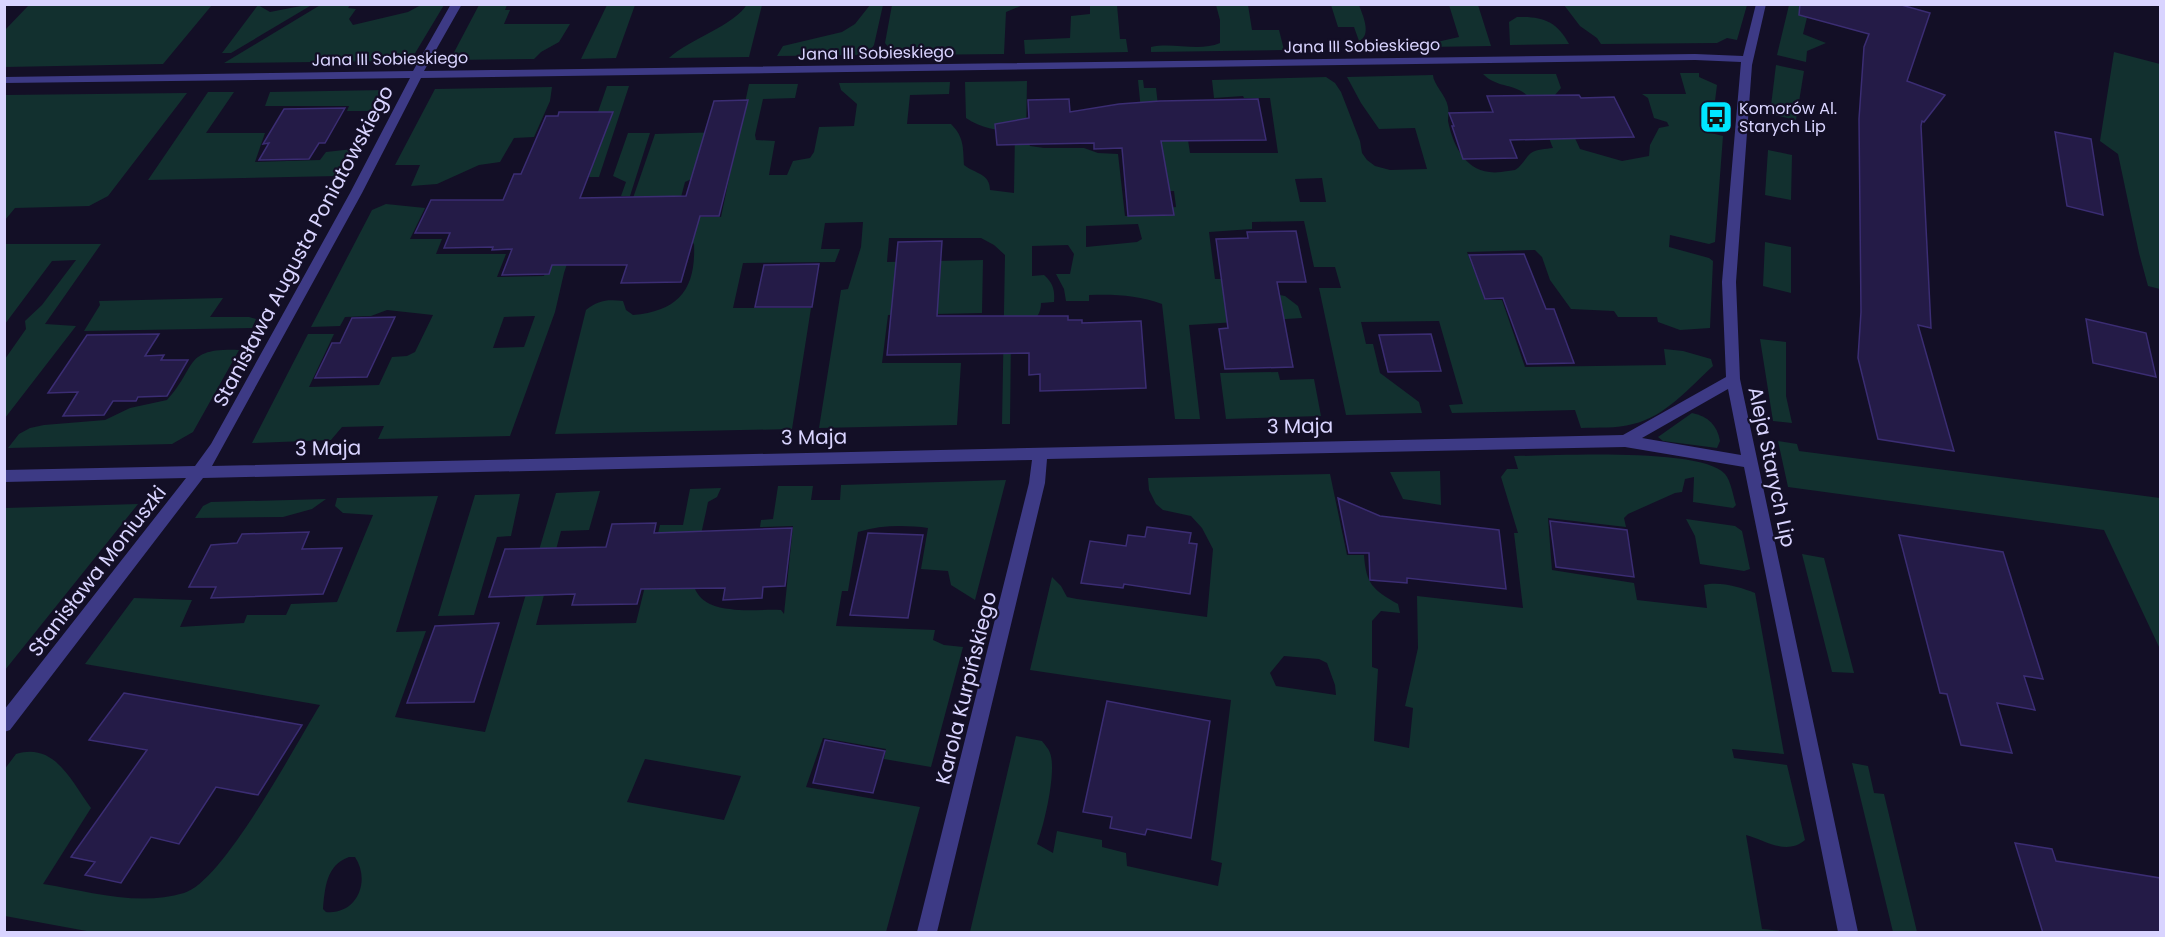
<svg xmlns="http://www.w3.org/2000/svg" width="2165" height="937" font-family="Poppins,sans-serif">
  <rect width="100%" height="100%" fill="#130f26"/>
  <g fill="#12302f" fill-rule="evenodd">
    <path d="M 322,4 L 350,5 L 348,8 L 356,9 L 349,19 L 353,25 L 408,12 L 421,5 L 444,5 L 414,55 L 407,55 L 405,59 L 397,61 L 224,63 Z"/>
    <path d="M 747,4 L 762,5 L 749,57 L 669,58 C 688,40 737,24 747,4 Z"/>
    <path d="M 29,5 L 212,5 L 163,64 L 5,67 L 5,30 Z"/>
    <path d="M 258,5 L 270,12 L 306,5 L 310,6 L 231,53 L 222,53 Z"/>
    <path d="M 479,5 L 507,5 L 505,10 L 510,10 L 504,24 L 570,24 L 559,42 L 541,52 L 534,59 L 450,60 Z"/>
    <path d="M 607,5 L 635,5 L 616,58 L 581,59 Z"/>
    <path d="M 870,5 L 883,5 L 874,45 L 867,55 L 777,56 L 783,46 L 842,32 L 855,24 Z"/>
    <path d="M 892,5 L 892,4 L 1023,5 L 1006,12 L 1004,54 L 908,55 L 908,52 L 889,48 L 885,43 Z"/>
    <path d="M 1090,5 L 1117,5 L 1120,39 L 1126,39 L 1128,52 L 1025,54 L 1024,40 L 1070,38 L 1071,16 L 1090,14 Z"/>
    <path d="M 1216,5 L 1248,5 L 1252,30 L 1279,30 L 1284,50 L 1151,52 L 1151,47 C 1173,42 1199,52 1220,43 L 1220,20 Z"/>
    <path d="M 1331,5 L 1359,5 C 1363,16 1372,35 1359,41 L 1354,27 L 1338,27 Z"/>
    <path d="M 1449,5 L 1478,5 L 1491,46 L 1428,47 L 1428,44 L 1459,37 Z"/>
    <path d="M 1564,5 L 1747,5 L 1737,40 L 1727,38 L 1717,43 L 1601,44 L 1597,38 L 1580,26 Z"/>
    <path d="M 1789,5 L 1810,5 L 1803,34 L 1826,43 L 1807,51 L 1806,62 L 1777,55 Z"/>
    <path d="M 1517,17 C 1542,16 1557,21 1569,44 L 1510,45 L 1509,22 Z"/>
    <path d="M 2114,52 L 2160,64 L 2160,289 L 2148,286 L 2139,253 L 2118,154 L 2100,141 Z"/>
    <path d="M 1776,65 L 1804,71 L 1796,120 L 1770,114 Z"/>
    <path d="M 1680,73 L 1699,73 L 1699,77 L 1717,85 L 1711,133 L 1723,136 L 1715,242 L 1709,244 L 1670,235 L 1669,247 L 1709,258 L 1713,261 L 1710,328 L 1680,330 L 1658,322 L 1657,317 L 1618,317 L 1614,311 L 1571,309 L 1550,280 L 1542,257 L 1535,250 L 1467,252 L 1485,300 L 1502,300 L 1525,367 L 1666,365 L 1664,349 L 1683,351 L 1711,359 L 1713,366 C 1690,387 1665,417 1633,424 C 1616,429 1598,427 1581,428 L 1575,410 L 1452,413 L 1449,405 L 1463,404 L 1439,321 L 1361,322 L 1366,344 L 1373,344 L 1380,373 L 1419,402 L 1422,413 L 1346,415 L 1319,288 L 1341,288 L 1335,267 L 1314,267 L 1304,221 L 1252,222 L 1252,229 L 1209,232 L 1215,279 L 1229,279 L 1264,292 L 1285,296 L 1298,306 L 1302,318 L 1189,325 L 1200,419 L 1175,419 L 1162,304 C 1138,295 1114,294 1089,295 L 1089,301 L 1066,301 L 1064,289 L 1056,274 L 1070,274 L 1074,254 L 1068,245 L 1032,246 L 1032,276 L 1044,275 C 1053,283 1055,290 1054,302 L 1041,303 C 1041,321 1026,326 1011,334 L 1010,424 L 1002,424 L 1005,255 L 994,245 L 981,238 L 889,238 L 887,262 L 983,260 L 982,313 L 888,315 L 882,363 L 961,363 L 957,425 L 819,428 L 841,290 L 848,289 L 861,247 L 863,222 L 825,223 L 821,249 L 840,249 L 835,262 L 743,263 L 733,308 L 811,308 L 792,429 L 555,434 L 586,310 C 598,300 608,299 623,301 L 626,310 L 633,315 C 679,311 696,289 694,244 L 689,239 L 576,237 L 564,273 L 555,312 L 510,436 L 378,439 L 384,426 L 342,427 L 331,440 L 252,443 L 308,334 L 334,334 L 309,387 L 379,385 L 392,357 L 407,356 L 415,352 L 433,315 L 387,310 L 371,316 L 345,317 L 340,326 L 311,327 L 372,210 L 386,204 L 425,208 L 410,239 L 442,239 L 436,254 L 506,254 L 497,277 L 544,276 L 571,202 L 633,198 L 655,134 L 724,132 L 700,175 L 685,182 L 681,197 L 666,217 L 721,217 L 749,84 L 798,84 L 795,98 L 763,99 L 755,135 L 756,140 L 775,141 L 769,175 L 787,175 L 793,161 L 810,158 L 814,152 L 819,127 L 854,126 L 857,104 L 841,90 L 839,83 L 950,82 L 949,94 L 910,95 L 907,124 L 951,124 C 964,137 963,147 964,165 C 975,174 990,173 990,190 L 1014,193 L 1015,131 C 997,131 981,128 966,118 L 965,82 L 1027,81 L 1026,137 L 1030,146 L 1044,148 L 1084,148 L 1098,153 L 1118,154 L 1125,216 L 1157,216 L 1156,209 L 1176,207 L 1174,191 L 1155,191 L 1147,172 L 1138,80 L 1143,80 L 1144,88 L 1156,88 L 1162,140 L 1188,140 L 1190,153 L 1278,153 L 1270,98 L 1244,98 L 1243,96 L 1214,98 L 1212,80 L 1326,77 L 1335,83 L 1341,92 L 1360,141 L 1362,153 L 1367,160 L 1375,166 L 1390,170 L 1427,169 L 1415,128 L 1379,129 L 1361,103 L 1347,77 L 1433,75 C 1433,84 1446,95 1448,107 C 1449,112 1448,116 1448,121 C 1454,150 1469,176 1501,172 C 1505,171 1511,171 1515,170 C 1522,166 1525,158 1531,153 C 1536,149 1546,149 1553,148 C 1546,131 1539,101 1521,91 C 1508,84 1495,86 1483,74 L 1556,74 L 1561,88 L 1555,95 L 1580,149 L 1622,161 L 1649,156 L 1650,145 L 1659,128 L 1669,126 L 1667,122 L 1654,118 L 1648,98 L 1642,94 L 1686,94 ZM 1322,178 L 1326,202 L 1300,202 L 1295,179 ZM 1138,224 L 1142,239 L 1137,242 L 1086,247 L 1086,226 ZM 535,316 L 524,347 L 493,348 L 504,317 Z"/>
    <path d="M 607,86 L 629,86 L 599,177 L 589,177 L 592,167 L 586,167 L 590,135 Z"/>
    <path d="M 552,87 L 550,101 L 534,137 L 514,138 L 500,162 L 479,165 L 437,184 L 411,186 L 420,165 L 395,165 L 435,89 Z"/>
    <path d="M 386,90 L 374,111 L 347,111 L 349,106 L 265,106 L 270,92 Z"/>
    <path d="M 208,92 L 234,92 L 206,133 L 265,133 L 255,162 L 320,160 L 326,152 L 353,149 L 338,176 L 148,180 Z"/>
    <path d="M 187,93 L 108,196 L 89,206 L 15,208 L 5,220 L 5,95 Z"/>
    <path d="M 628,133 L 650,133 L 630,196 L 621,196 L 626,182 L 613,176 Z"/>
    <path d="M 1768,150 L 1792,155 L 1791,200 L 1765,195 Z"/>
    <path d="M 1765,242 L 1791,247 L 1791,293 L 1763,286 Z"/>
    <path d="M 5,244 L 101,244 L 45,324 L 76,326 L 5,418 L 5,359 L 26,329 L 25,321 L 42,305 L 76,260 L 52,261 L 5,324 Z"/>
    <path d="M 223,298 L 210,317 L 249,317 L 256,319 L 252,328 L 84,331 L 100,305 L 99,301 Z"/>
    <path d="M 1760,339 L 1786,342 L 1786,396 L 1792,423 L 1773,421 Z"/>
    <path d="M 239,350 L 193,432 L 172,444 L 8,448 L 19,434 L 30,428 L 44,425 L 105,420 L 130,408 L 167,400 C 198,367 182,348 239,350 Z"/>
    <path d="M 1278,372 L 1280,380 L 1314,379 L 1321,416 L 1226,419 L 1220,373 Z"/>
    <path d="M 1692,413 C 1708,416 1717,425 1720,441 L 1717,448 L 1663,441 L 1658,437 Z"/>
    <path d="M 1778,441 L 1797,444 L 1799,451 L 2160,498 L 2160,649 L 2104,530 L 1788,487 Z"/>
    <path d="M 1514,456 C 1553,456 1701,447 1725,474 C 1731,481 1733,496 1736,505 L 1733,508 L 1693,502 L 1694,477 L 1685,479 L 1682,492 L 1675,493 L 1628,514 L 1624,518 L 1626,527 L 1548,518 L 1552,570 L 1634,583 L 1637,600 L 1707,608 L 1704,585 C 1719,581 1741,587 1755,593 L 1784,754 L 1732,749 L 1734,758 L 1787,765 L 1805,840 C 1786,856 1765,840 1746,835 L 1762,929 L 1791,932 L 970,932 L 1016,736 L 1042,741 C 1044,744 1049,749 1050,753 C 1057,771 1044,825 1037,844 L 1053,853 L 1057,831 L 1102,840 L 1102,847 L 1126,853 L 1127,866 L 1218,886 L 1222,863 L 1211,860 L 1231,700 L 1030,670 L 1052,577 L 1061,586 L 1067,597 L 1077,599 L 1207,617 L 1213,549 L 1202,528 L 1191,516 L 1163,510 L 1156,504 L 1149,490 L 1148,478 L 1330,474 L 1347,555 L 1364,555 C 1366,584 1373,590 1398,604 L 1400,613 L 1381,611 L 1372,621 L 1372,667 L 1378,669 L 1374,741 L 1409,748 L 1413,708 L 1405,706 L 1418,648 L 1417,596 L 1523,608 L 1514,533 L 1518,533 L 1501,477 L 1507,469 L 1518,469 ZM 1284,656 L 1319,659 L 1327,663 L 1335,685 L 1336,695 L 1276,686 L 1270,673 Z"/>
    <path d="M 1440,471 L 1441,505 L 1403,499 L 1390,472 Z"/>
    <path d="M 1006,480 L 975,600 L 951,585 L 948,571 L 921,569 L 928,528 C 905,525 881,525 858,532 L 848,591 L 842,591 L 836,626 L 935,630 L 933,640 L 944,645 L 963,647 L 931,767 L 884,759 L 886,749 L 823,738 L 806,787 L 920,807 L 886,932 L 92,932 L 5,916 L 4,770 L 16,754 C 55,742 71,781 91,808 L 43,884 C 88,891 138,907 184,893 C 223,882 296,744 320,705 L 85,664 L 134,598 L 192,600 L 180,627 L 244,623 L 247,615 L 286,615 L 291,604 L 337,602 L 373,515 L 343,513 L 335,506 L 337,498 L 438,496 L 396,632 L 426,631 L 395,717 L 485,732 L 556,493 L 600,491 L 589,530 L 561,531 L 536,625 L 636,623 L 660,525 L 683,525 L 690,489 L 721,488 L 717,497 L 708,502 C 705,519 690,576 695,589 C 701,603 717,608 730,609 C 747,612 764,609 781,610 L 784,614 L 793,526 L 760,527 L 761,520 L 773,519 L 778,486 L 813,486 L 811,500 L 840,500 L 841,485 ZM 645,759 L 741,776 L 724,820 L 627,802 ZM 349,857 L 355,857 C 371,881 357,915 326,912 L 323,909 C 325,888 326,865 349,857 Z"/>
    <path d="M 520,494 L 511,536 L 497,537 L 474,615 L 438,616 L 475,495 Z"/>
    <path d="M 326,499 L 312,509 L 283,517 L 195,518 L 203,506 L 211,502 Z"/>
    <path d="M 138,504 L 5,670 L 5,508 Z"/>
    <path d="M 1686,519 L 1735,526 L 1742,531 L 1750,569 L 1744,571 L 1700,564 L 1695,536 Z"/>
    <path d="M 1802,554 L 1824,558 L 1854,673 L 1832,672 Z"/>
    <path d="M 1852,763 L 1868,766 L 1874,793 L 1884,794 L 1917,932 L 1893,932 Z"/>
  </g>
  <g fill="#241b47" stroke="#3b2d73" stroke-width="1.5">
    <path d="M 1800,4 L 1898,4 L 1930,13 L 1907,81 L 1945,95 L 1924,122 L 1922,121 L 1921,126 L 1931,328 L 1918,325 L 1954,451 L 1878,439 L 1858,358 L 1861,312 L 1859,119 L 1864,47 L 1869,34 L 1799,15 Z"/>
    <path d="M 1579,95 L 1581,98 L 1614,97 L 1634,137 L 1510,140 L 1517,158 L 1463,159 L 1452,126 L 1454,126 L 1449,113 L 1493,112 L 1487,96 Z"/>
    <path d="M 1069,99 L 1070,112 L 1119,104 L 1160,101 L 1258,99 L 1266,140 L 1161,141 L 1174,215 L 1128,216 L 1122,148 L 1094,149 L 1094,143 L 997,145 L 995,124 L 1029,118 L 1028,100 Z"/>
    <path d="M 748,100 L 719,216 L 700,216 L 681,282 L 621,283 L 627,265 L 552,265 L 549,274 L 502,275 L 512,249 L 492,250 L 493,247 L 444,248 L 450,233 L 415,233 L 431,200 L 503,200 L 514,174 L 521,174 L 546,116 L 558,116 L 559,112 L 613,112 L 580,198 L 686,196 L 714,101 Z"/>
    <path d="M 345,108 L 325,143 L 319,143 L 309,159 L 259,160 L 269,143 L 263,144 L 284,109 Z"/>
    <path d="M 2055,132 L 2091,139 L 2103,215 L 2067,206 Z"/>
    <path d="M 1296,231 L 1306,282 L 1277,282 L 1293,367 L 1225,369 L 1219,329 L 1228,328 L 1216,239 L 1248,238 L 1247,232 Z"/>
    <path d="M 942,241 L 937,316 L 1068,316 L 1068,320 L 1082,320 L 1082,323 L 1141,321 L 1146,388 L 1040,391 L 1040,374 L 1029,375 L 1029,353 L 887,355 L 898,242 Z"/>
    <path d="M 1524,254 L 1546,309 L 1554,309 L 1574,363 L 1527,364 L 1503,298 L 1485,299 L 1469,255 Z"/>
    <path d="M 819,264 L 812,307 L 755,307 L 764,265 Z"/>
    <path d="M 395,317 L 367,377 L 315,378 L 332,343 L 340,343 L 352,318 Z"/>
    <path d="M 2086,319 L 2146,333 L 2156,377 L 2093,363 Z"/>
    <path d="M 159,334 L 145,356 L 164,355 L 161,360 L 188,360 L 167,396 L 138,397 L 136,401 L 113,401 L 104,415 L 63,416 L 78,392 L 48,393 L 87,335 Z"/>
    <path d="M 1431,334 L 1441,371 L 1388,372 L 1379,335 Z"/>
    <path d="M 1338,498 L 1380,516 L 1499,530 L 1506,589 L 1407,578 L 1407,583 L 1370,580 L 1369,553 L 1349,553 Z"/>
    <path d="M 1550,521 L 1627,530 L 1634,577 L 1556,567 Z"/>
    <path d="M 656,523 L 654,533 L 792,528 L 785,586 L 763,587 L 762,598 L 723,600 L 725,588 L 641,589 L 637,604 L 572,605 L 575,594 L 489,597 L 505,549 L 606,547 L 612,524 Z"/>
    <path d="M 1147,527 L 1191,533 L 1189,543 L 1197,544 L 1190,594 L 1124,584 L 1123,588 L 1081,583 L 1090,541 L 1126,546 L 1128,535 L 1145,537 Z"/>
    <path d="M 309,532 L 302,549 L 342,548 L 323,594 L 211,598 L 216,587 L 189,587 L 211,545 L 237,543 L 242,534 Z"/>
    <path d="M 868,533 L 923,535 L 908,618 L 850,615 Z"/>
    <path d="M 1899,535 L 2003,552 L 2043,679 L 2024,676 L 2035,710 L 1997,703 L 2012,753 L 1961,745 L 1947,694 L 1940,693 Z"/>
    <path d="M 499,623 L 474,702 L 407,703 L 435,626 Z"/>
    <path d="M 124,693 L 302,725 L 258,795 L 216,787 L 179,844 L 151,837 L 121,883 L 85,875 L 95,862 L 71,857 L 147,750 L 89,740 Z"/>
    <path d="M 1107,701 L 1210,721 L 1191,838 L 1147,829 L 1145,835 L 1110,828 L 1112,817 L 1083,812 Z"/>
    <path d="M 825,740 L 885,751 L 873,793 L 813,783 Z"/>
    <path d="M 2015,843 L 2052,849 L 2056,861 L 2160,878 L 2160,933 L 2043,933 Z"/>
  </g>
  <g fill="none" stroke-linecap="round" stroke-linejoin="round">
    <path fill="#3d3a85" fill-rule="evenodd" d="M 451,4 L 462,4 L 424,71 L 1695,54 L 1743,56 L 1756,4 L 1766,4 L 1752,65 L 1736,282 L 1740,379 L 1858,932 L 1838,932 L 1744,467 L 1625,447 L 1047,459 L 1045,483 L 937,932 L 917,932 L 1029,483 L 1032,460 L 203,478 L 10,730 L 4,732 L 4,710 L 186,478 L 4,482 L 4,470 L 195,466 L 211,444 L 350,193 L 410,78 L 4,83 L 4,77 L 413,71 ZM 1695,60 L 1741,62 L 1722,282 L 1726,377 L 1623,435 L 212,466 L 362,193 L 421,78 ZM 1728,389 L 1741,455 L 1642,438 Z"/>
  </g>
  <defs>
    <g id="bus-square" transform="scale(1.725)"><rect x="-9" y="-9" width="18" height="18" rx="4" fill="#00e5ff" stroke="#130f26"/><path d="M-5-6H5V4H4V6H2V4H-2V6H-4V4H-5ZM-3.5-4V0h7V-4ZM-3.5 1.2v1.5H-2V1.2ZM2 1.2v1.5H3.5V1.2Z" fill="#111"/></g>
  </defs>
  <g fill-rule="evenodd">
    <use href="#bus-square" x="1716" y="117"/>
  </g>
  <g text-anchor="middle" dominant-baseline="central" stroke-width="4.5" stroke-linejoin="round" paint-order="stroke">
    <g font-size="16" fill="#d9d4ff" stroke="#130f26">
      <text transform="translate(1362 46) rotate(-1)">Jana III Sobieskiego</text>
      <text transform="translate(876 53) rotate(-1)">Jana III Sobieskiego</text>
      <text transform="translate(390 59) rotate(-1)">Jana III Sobieskiego</text>
    </g>
    <g font-size="16" fill="#d9d4ff" stroke="#130f26" text-anchor="start">
      <text x="1739" y="108">Komorów Al.<tspan x="1739" dy="18">Starych Lip</tspan></text>
    </g>
    <g font-size="20" fill="#d9d4ff" stroke="#130f26">
      <text transform="translate(303 246) rotate(-62)">Stanisława Augusta Poniatowskiego</text>
      <text transform="translate(1300 426) rotate(-1)">3 Maja</text>
      <text transform="translate(814 437) rotate(-1)">3 Maja</text>
      <text transform="translate(328 448) rotate(-1)">3 Maja</text>
      <text transform="translate(1772 467) rotate(78)">Aleja Starych Lip</text>
      <text transform="translate(97 571) rotate(-52)">Stanisława Moniuszki</text>
      <text transform="translate(966 688) rotate(-76)">Karola Kurpińskiego</text>
    </g>
  </g>
  <rect width="2165" height="937" fill="none" stroke="#d9d4ff" stroke-width="12"/>
</svg>
